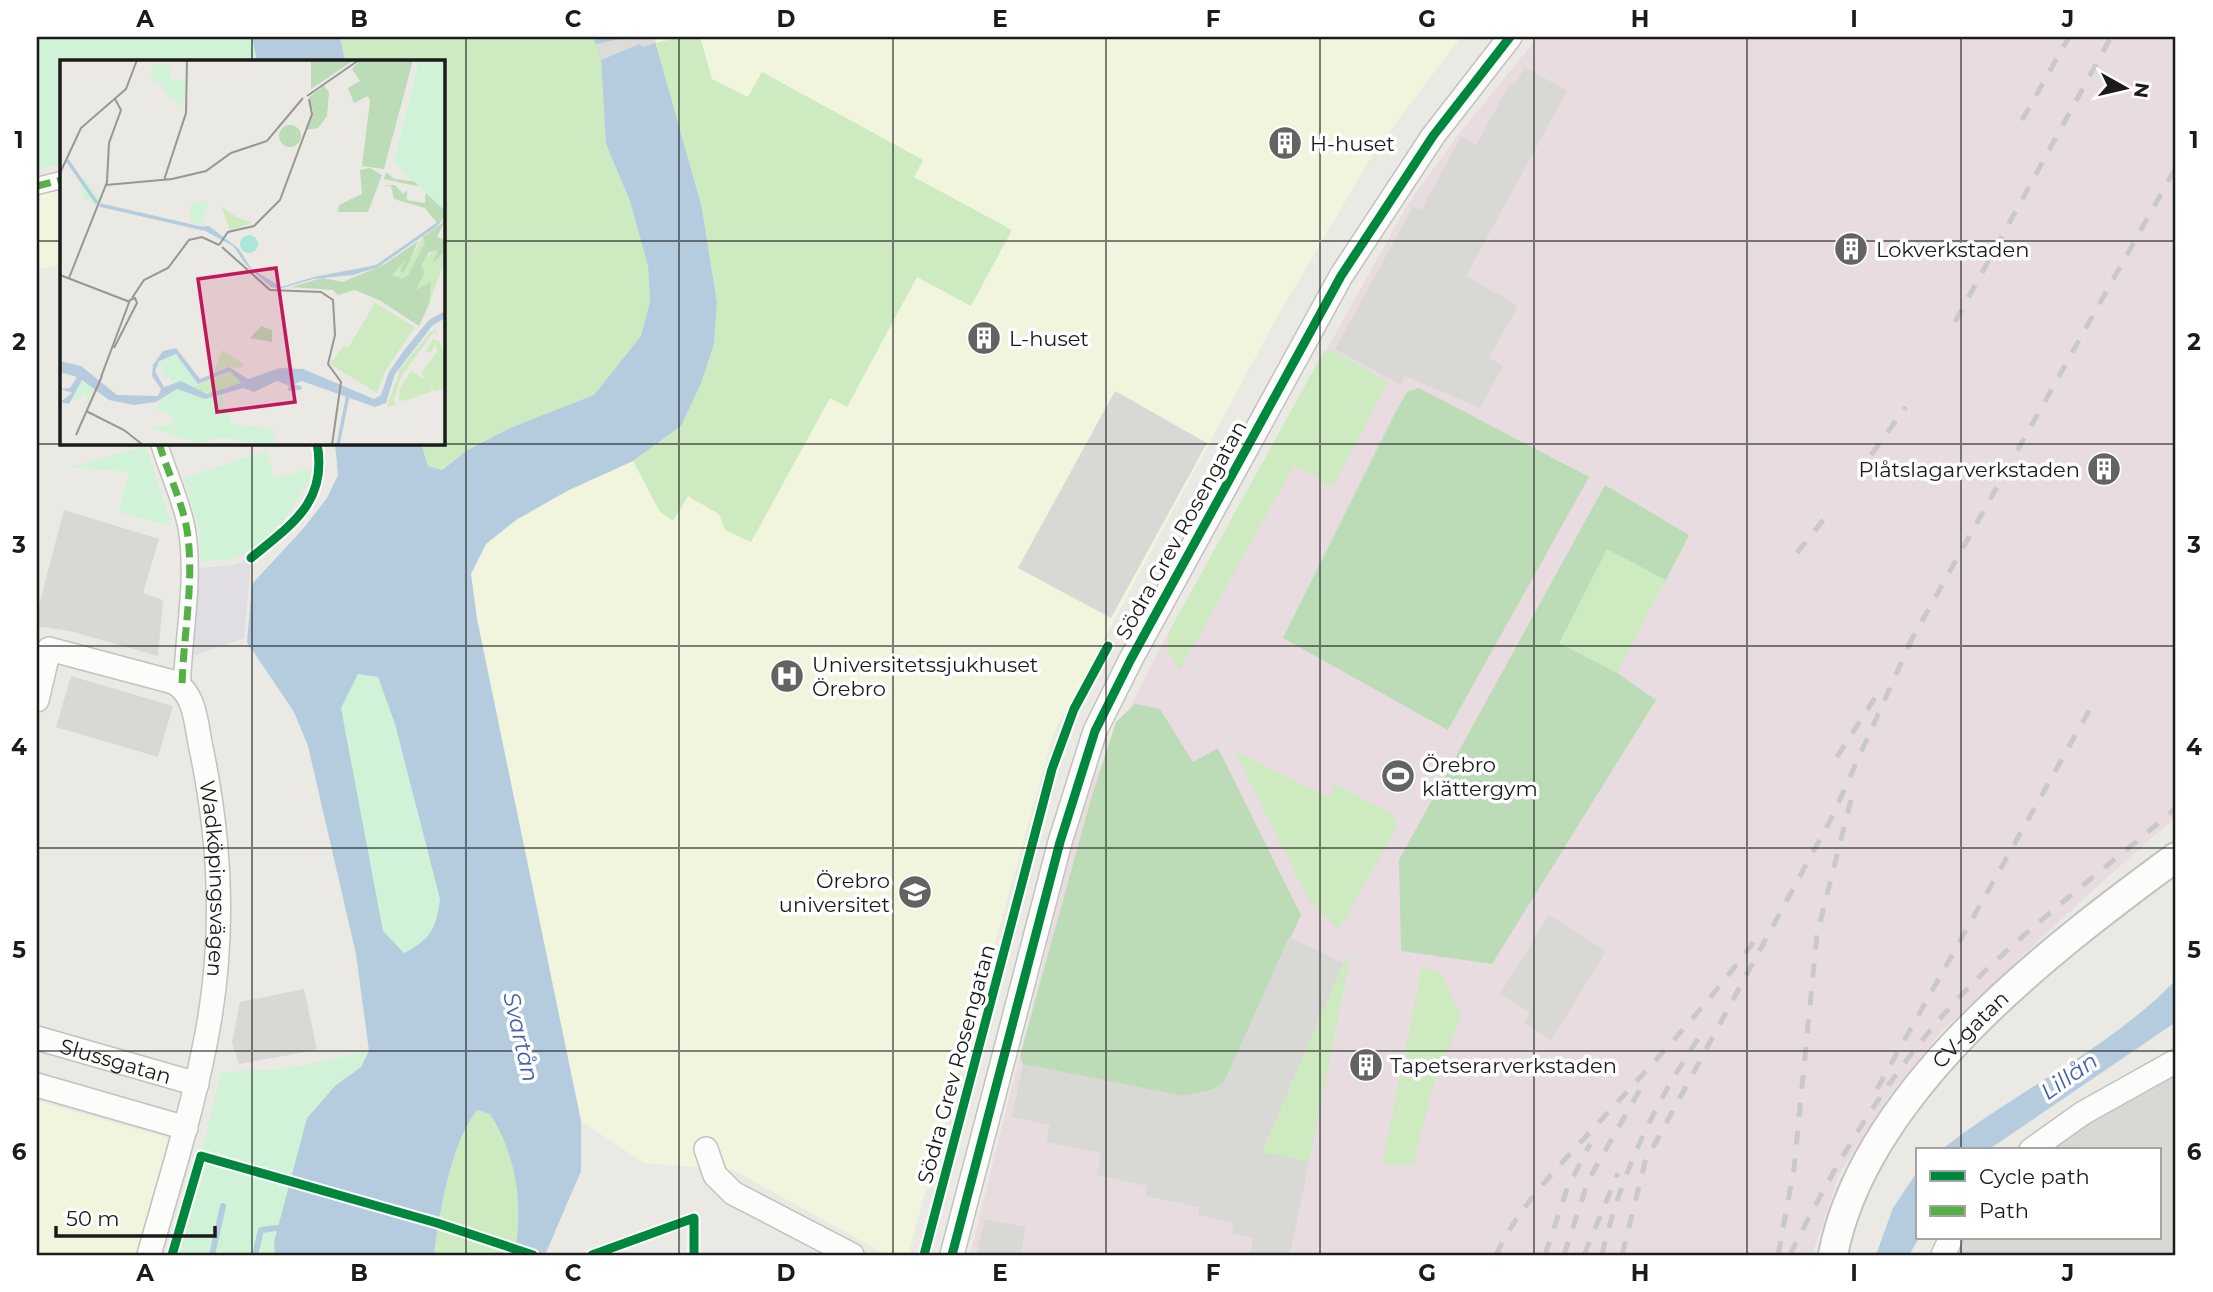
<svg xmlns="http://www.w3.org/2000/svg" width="2213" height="1292" font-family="Montserrat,sans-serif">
  <rect width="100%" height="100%" fill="#eae9e3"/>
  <path fill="#d9d8d5" d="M 2176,1070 L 2176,1255 L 1950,1255 L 1962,1238 L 2159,1238 L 2159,1150 L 2038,1150 Z"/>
  <path fill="#e8dce0" d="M 1538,37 L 2176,37 L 2176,817 L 2094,889 L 1942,1031 L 1889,1096 L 1840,1173 L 1812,1255 L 970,1255 L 1084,798 L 1161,646 L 1408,204 L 1458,135 Z"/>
  <g fill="#f1f5dd">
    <path d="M 654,37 L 1461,37 L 1375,151 L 1275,321 L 1054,732 L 908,1255 L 887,1255 L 733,1170 L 644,1163 L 581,1121 L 477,619 L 471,574 L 486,544 L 516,520 L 567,491 L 702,208 Z"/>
    <path d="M 61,190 L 61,264 L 37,270 L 37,194 Z"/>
    <path d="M 37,1101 L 168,1138 L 136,1255 L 37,1255 Z"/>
  </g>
  <g fill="#cdeac0">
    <path d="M 340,37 L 593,37 L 601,60 L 606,144 L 630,201 L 648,266 L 650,302 L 641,336 L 594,395 L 510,428 L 466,451 L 441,470 L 428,466 L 421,443 L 443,443 L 443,61 L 345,61 Z"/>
    <path d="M 680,37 L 700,37 L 712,79 L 748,97 L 762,72 L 923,160 L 914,177 L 1012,230 L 971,306 L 917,277 L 847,407 L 830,398 L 751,542 L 725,530 L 719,514 L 688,496 L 673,521 L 660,512 L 633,461 L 681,426 L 701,384 L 714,344 L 717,303 L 702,208 L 656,43 Z"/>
    <path d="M 1324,351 L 1334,351 L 1388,382 L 1333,487 L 1294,465 L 1180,670 L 1167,652 L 1169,632 Z"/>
    <path d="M 1607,548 L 1666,580 L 1617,673 L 1558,643 Z"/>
    <path d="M 1234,750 L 1329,798 L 1336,784 L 1390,813 L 1398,825 L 1339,929 L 1309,900 Z"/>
    <path d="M 1351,953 L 1309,1162 L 1262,1153 L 1343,963 Z"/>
    <path d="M 1422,967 L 1442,973 L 1461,1019 L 1434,1082 L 1413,1165 L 1382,1165 Z"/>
    <path d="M 477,1110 L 490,1114 C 517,1156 524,1207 514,1255 L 434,1255 C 440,1212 450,1146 477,1110 Z"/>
  </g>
  <g fill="#bcdbb7">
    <path d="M 1419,388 L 1589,477 L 1448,730 L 1283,638 L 1394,415 L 1407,392 Z"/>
    <path d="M 1605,485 L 1689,535 L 1666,580 L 1607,549 L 1559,643 L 1617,673 L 1656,700 L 1492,964 L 1401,951 L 1399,860 Z"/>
    <path d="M 1135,704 L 1160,709 L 1193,762 L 1218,748 L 1301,915 L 1224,1082 L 1212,1090 L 1183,1096 L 1023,1064 L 1020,1056 L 1091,799 L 1116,722 Z"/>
  </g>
  <g fill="#d0f3d7">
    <path d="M 37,37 L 252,37 L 257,61 L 61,61 L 61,164 L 37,170 Z"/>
    <path d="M 146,446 L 171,526 L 119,512 L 129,472 L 71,467 Z"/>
    <path d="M 266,451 L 274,478 L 309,469 L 311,477 C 292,509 271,544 234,558 C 224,562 211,560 201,561 L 200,531 L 184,478 Z"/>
    <path d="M 358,674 L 378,677 L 395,724 L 440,899 C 436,929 431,939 404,953 L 383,931 L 341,708 Z"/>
    <path d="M 369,1051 L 361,1067 L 336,1085 L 274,1242 L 275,1255 L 178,1255 L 221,1072 L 285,1069 Z"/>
  </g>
  <g fill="#d8d8d5">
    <path d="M 1525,67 L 1567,91 L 1466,276 L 1518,306 L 1489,358 L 1503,366 L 1480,408 L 1405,376 L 1401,385 L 1335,349 L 1413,207 L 1421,210 L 1461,137 L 1476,145 L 1510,83 L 1515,85 Z"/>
    <path d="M 1115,391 L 1207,443 L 1111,618 L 1018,568 Z"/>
    <path d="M 64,510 L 159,539 L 143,593 L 163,600 L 158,656 L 70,631 L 37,626 L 37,613 Z"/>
    <path d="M 71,676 L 173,706 L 158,757 L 56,727 Z"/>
    <path d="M 1549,915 L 1606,951 L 1551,1040 L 1524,1023 L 1530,1012 L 1500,994 Z"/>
    <path d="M 1289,937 L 1343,963 L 1262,1152 L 1309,1162 L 1290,1255 L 1250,1255 L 1253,1238 L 1232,1233 L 1234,1223 L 1198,1215 L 1199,1207 L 1146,1196 L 1147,1186 L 1097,1175 L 1101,1153 L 1046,1142 L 1050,1125 L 1012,1117 L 1023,1064 L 1183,1096 L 1212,1090 L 1224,1082 Z"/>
    <path d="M 304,989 L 317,1050 L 239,1064 L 232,1043 L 240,1002 Z"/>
    <path d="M 985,1219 L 1026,1227 L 1020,1255 L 976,1255 Z"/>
  </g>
  <path fill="#e0dee3" d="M 251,558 L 244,638 L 182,660 L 190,569 L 234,565 Z"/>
  <g fill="#b5ccdf" fill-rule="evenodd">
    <path d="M 252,37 L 340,37 L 345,61 L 257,61 Z"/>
    <path d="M 593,37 L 654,37 L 702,208 L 717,303 L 714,344 L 701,384 L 681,426 L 633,461 L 567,491 L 516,520 L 486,544 L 471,574 L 477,619 L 581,1121 L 581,1171 L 545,1255 L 514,1255 C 524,1208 517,1156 490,1114 L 477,1110 C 450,1145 440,1212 434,1255 L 275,1255 L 274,1242 L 307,1118 L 336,1085 L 361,1067 L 369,1051 L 356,954 L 308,746 L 294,712 L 247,642 L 252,584 L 303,529 L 327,498 L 338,475 L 335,443 L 421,443 L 428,466 L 442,470 L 466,451 L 510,428 L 594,395 L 641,336 L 650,302 L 648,266 L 630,201 L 606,144 L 601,60 ZM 358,674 L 378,677 L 395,724 L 440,899 C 436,929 431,939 404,953 L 383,931 L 341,708 Z"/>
    <path d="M 2176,980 L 2176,1022 L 1988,1150 L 1941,1150 C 2017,1090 2108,1050 2176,980 Z"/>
    <path d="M 1917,1172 L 1919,1238 L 1909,1255 L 1876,1255 L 1893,1208 Z"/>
  </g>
  <path fill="#dcdbd8" d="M 630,37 L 654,37 L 656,43 L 642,47 L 640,44 L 601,60 L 596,44 Z"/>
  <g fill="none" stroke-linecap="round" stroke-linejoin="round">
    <g stroke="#b5ccdf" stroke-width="6">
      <path d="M 212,1255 L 223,1206"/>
      <path d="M 255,1255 L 261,1230 L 277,1228"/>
    </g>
    <g stroke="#c2c2bf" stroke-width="19">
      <g id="pedestrian">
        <path d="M 37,186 L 61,180"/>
        <path d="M 159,443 C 167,471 182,501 187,530 C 195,582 183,635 182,687"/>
      </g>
    </g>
    <g stroke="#c2c2bf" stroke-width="26">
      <g id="minor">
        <path id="s1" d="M 37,700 L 49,649 L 173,682 C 196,693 196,725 201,748 C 222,847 225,950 204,1049 C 190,1119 168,1187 149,1255"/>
        <path id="s2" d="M 37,1038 L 197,1084"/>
        <path d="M 37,1085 L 186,1128"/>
        <path d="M 706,1149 L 715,1175 L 733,1193 L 852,1255"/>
        <path d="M 2031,1150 L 2083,1113 L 2176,1061"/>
        <path d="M 952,1255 L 1060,842 L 1095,731 L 1131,659 L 1341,276 L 1433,136 L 1510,37"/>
        <path d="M 1943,1255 L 1951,1238"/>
      </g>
    </g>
    <g stroke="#c2c2bf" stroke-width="32">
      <g id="tertiary">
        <path id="s3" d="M 1833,1255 C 1864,1091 2049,950 2176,857"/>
      </g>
    </g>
    <use href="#pedestrian" stroke="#fcfcfb" stroke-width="16"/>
    <use href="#minor" stroke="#fcfcfb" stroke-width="23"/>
    <use href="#tertiary" stroke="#fcfcfb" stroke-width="28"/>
    <g stroke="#c9c9c8" stroke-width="5" stroke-dasharray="14 14" stroke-linecap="butt">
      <path d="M 2022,120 L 2069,37"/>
      <path d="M 1955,322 L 2111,37"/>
      <path d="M 1871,455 L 1906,407"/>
      <path d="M 1797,553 L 1832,509"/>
      <path d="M 1908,646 L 2176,167"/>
      <path d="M 1837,757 L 1878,693"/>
      <path d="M 1877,1089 L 2090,709"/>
      <path d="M 1496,1255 C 1520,1203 1565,1160 1603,1118 C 1656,1060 1709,1003 1755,940"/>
      <path d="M 1545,1255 L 1567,1189 L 1590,1144"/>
      <path d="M 1564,1255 L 1588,1181 L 1642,1086"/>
      <path d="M 1584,1255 L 1618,1173"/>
      <path d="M 1602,1255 C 1621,1172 1656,1100 1704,1030"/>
      <path d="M 1622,1255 L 1645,1162 L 1832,817 L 1912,639"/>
      <path d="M 1778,1255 L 1794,1169 L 1817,934 L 1854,788"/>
      <path d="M 1790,1255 C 1832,1169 1881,1086 1945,1013 C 2010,939 2101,873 2176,808"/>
    </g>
    <g stroke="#55b145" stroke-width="7" stroke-dasharray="14 7" stroke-linecap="butt">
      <path d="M 37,186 L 61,180"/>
      <path d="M 159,443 C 167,471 182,501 187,530 C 195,582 183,635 182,687"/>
    </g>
    <g stroke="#fff" stroke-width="13">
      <g id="cycleway">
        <path d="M 251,558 C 292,524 328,502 317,443"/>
        <path d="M 172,1255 L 201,1156 L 437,1223 L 533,1255"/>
        <path d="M 592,1255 L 694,1218 L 694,1255"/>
        <path d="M 924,1255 L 1052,769 L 1074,709 L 1108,646"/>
        <path d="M 952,1255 L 1060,842 L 1095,731 L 1131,659 L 1341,276 L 1433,136 L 1510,37"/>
      </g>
    </g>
    <use href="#cycleway" stroke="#00873e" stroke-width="9"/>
  </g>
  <path fill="none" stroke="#1b1b1b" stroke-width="2" stroke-opacity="0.55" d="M 252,37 L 252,61M 466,37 L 466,1255M 679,37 L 679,1255M 893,37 L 893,1255M 1106,37 L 1106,1255M 1320,37 L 1320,1255M 1534,37 L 1534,1255M 1747,37 L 1747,1255M 1961,37 L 1961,1150M 37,241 L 61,241M 443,241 L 2176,241M 252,443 L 252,1255M 37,444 L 2176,444M 37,646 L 2176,646M 37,848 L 2176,848M 37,1051 L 2176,1051M 1961,1238 L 1961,1255"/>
  <defs>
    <g id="building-disc" transform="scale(1.75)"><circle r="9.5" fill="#636361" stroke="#fff"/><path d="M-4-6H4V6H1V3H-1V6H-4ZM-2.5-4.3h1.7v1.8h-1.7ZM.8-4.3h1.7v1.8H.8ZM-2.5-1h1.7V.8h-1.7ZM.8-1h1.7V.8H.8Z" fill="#fff"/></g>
    <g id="hospital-disc" transform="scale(1.75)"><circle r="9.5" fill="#636361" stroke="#fff"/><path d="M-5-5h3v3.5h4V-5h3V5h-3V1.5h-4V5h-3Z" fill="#fff"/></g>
    <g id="stadium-disc" transform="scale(1.75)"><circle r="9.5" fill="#636361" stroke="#fff"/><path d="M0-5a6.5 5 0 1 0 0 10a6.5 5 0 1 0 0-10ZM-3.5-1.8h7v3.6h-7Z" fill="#fff"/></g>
    <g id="university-disc" transform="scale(1.75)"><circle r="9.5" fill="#636361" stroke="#fff"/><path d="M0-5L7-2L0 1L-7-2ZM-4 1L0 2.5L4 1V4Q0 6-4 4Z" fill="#fff"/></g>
  </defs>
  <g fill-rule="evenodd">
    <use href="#building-disc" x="1285" y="143"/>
    <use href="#building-disc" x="1851" y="249"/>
    <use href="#building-disc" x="984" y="338"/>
    <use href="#building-disc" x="2104" y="469"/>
    <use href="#hospital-disc" x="787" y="676"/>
    <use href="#stadium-disc" x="1398" y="776"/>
    <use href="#university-disc" x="915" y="892"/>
    <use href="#building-disc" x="1366" y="1065"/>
  </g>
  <g text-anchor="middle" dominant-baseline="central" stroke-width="7" stroke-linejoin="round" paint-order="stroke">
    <g font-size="21" fill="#1b1b1b" stroke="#fff" text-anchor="start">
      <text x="1310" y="143">H-huset</text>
      <text x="1876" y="249">Lokverkstaden</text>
      <text x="1009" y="338">L-huset</text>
      <text x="2080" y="469" text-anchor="end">Plåtslagarverkstaden</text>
      <text x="812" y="664">Universitetssjukhuset<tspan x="812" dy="24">Örebro</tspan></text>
      <text x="1422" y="764">Örebro<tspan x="1422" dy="24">klättergym</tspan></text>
      <text x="890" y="880" text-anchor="end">Örebro<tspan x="890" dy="24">universitet</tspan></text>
      <text x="1390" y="1065">Tapetserarverkstaden</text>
    </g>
    <g font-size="21" fill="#1b1b1b" stroke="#fff">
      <text transform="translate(1181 530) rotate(-61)">Södra Grev Rosengatan</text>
      <text stroke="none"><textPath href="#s1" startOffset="387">Wadköpingsvägen</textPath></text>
      <text stroke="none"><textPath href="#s3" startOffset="268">CV-gatan</textPath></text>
      <text stroke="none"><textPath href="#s2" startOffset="82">Slussgatan</textPath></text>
      <text transform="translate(956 1064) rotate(-75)">Södra Grev Rosengatan</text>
    </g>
    <g font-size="23" font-style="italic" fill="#4561ad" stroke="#fff">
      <text transform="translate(521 1037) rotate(77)">Svartån</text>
      <text transform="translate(2069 1076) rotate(-35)">Lillån</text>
    </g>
  </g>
  <g transform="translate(60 60)">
    <rect width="385" height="385" fill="#eae9e3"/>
    <path d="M 161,146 L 175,156 L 192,163 L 170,170 ZM 363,177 L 365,183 L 348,215 L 336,219 L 332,215 L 338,204 L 346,199 L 343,210 ZM 376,189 L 385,189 L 385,200 L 369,244 L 356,230 L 365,212 L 360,207 L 363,200 ZM 315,243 L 355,267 L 325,311 L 317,333 L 270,304 L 284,286 L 288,288 ZM 376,270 L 379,278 L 375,272 L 371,275 L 341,317 L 333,341 L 337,344 L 327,347 L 340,309 L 370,272 ZM 373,279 L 380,282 L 385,299 L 385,328 L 374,331 L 361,313 L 377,292 L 376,284 L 370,293 L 366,291 ZM 162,290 L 183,303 L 182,308 L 169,307 L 154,313 ZM 170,311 L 182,323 L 151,334 L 131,328 ZM 351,311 L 367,320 L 372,331 L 344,341 L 339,339 L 340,329 Z" fill="#cdeac0"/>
    <path d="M 251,0 L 294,0 L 251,29 ZM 300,0 L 353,0 L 324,109 L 302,106 L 310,41 L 308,36 L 294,43 L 288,28 L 300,21 L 292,9 ZM 264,26 L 269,32 L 267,56 L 258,68 L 245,70 L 253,51 L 249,37 ZM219 76a11 11 0 1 1 22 0a11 11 0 1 1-22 0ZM 333,96 L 385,98 L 385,156 L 377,163 L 365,148 L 334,139 L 331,126 L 322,125 L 335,125 L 343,134 L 347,130 L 347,140 L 365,143 L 366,128 L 324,119 L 326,112 L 334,119 L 358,122 L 343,98 ZM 310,108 L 322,115 L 308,152 L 278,152 L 279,145 L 302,134 L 300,110 ZM 385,161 L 377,177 L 385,180 L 384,192 L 372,204 L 378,190 L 369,192 L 361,206 L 365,212 L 356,230 L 371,222 L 369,244 L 359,266 L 321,241 L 295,230 L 278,235 L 273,230 L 231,227 L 262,218 L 283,222 L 325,204 L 358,181 L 344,213 L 340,211 L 345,200 L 332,215 L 342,218 L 348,215 L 365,183 L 363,177 ZM 201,266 L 212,270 L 212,282 L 190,278 Z" fill="#bcdbb7"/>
    <path d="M 359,0 L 385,0 L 385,151 L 334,103 ZM 95,3 L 110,5 L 111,19 L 125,21 L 125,37 L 116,37 L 123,38 L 123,45 L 116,45 L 116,38 L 111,39 L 99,22 L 94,23 L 90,13 ZM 25,117 L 39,137 L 37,145 L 23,139 L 20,122 ZM 140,140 L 149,143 L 142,159 L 144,167 L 131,162 L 130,145 ZM 116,294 L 121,298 L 137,325 L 131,328 L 112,322 L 110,317 L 104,319 L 103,306 L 97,306 L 99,301 ZM 20,321 L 34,328 L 25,347 L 27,333 L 11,341 ZM 117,329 L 145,339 L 162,335 L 172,364 L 215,369 L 213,385 L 159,377 L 131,385 L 133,381 L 94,369 L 95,364 L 98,367 L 114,363 L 111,354 L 97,350 L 98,344 Z" fill="#d0f3d7"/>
    <path d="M180 184a9 9 0 1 1 18 0a9 9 0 1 1-18 0Z" fill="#ace5d9"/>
    <path d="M 385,157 L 376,167 L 318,207 L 293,215 L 253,219 L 219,229 L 211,227 L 187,206 L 173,186 L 138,167 L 149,166 L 179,189 L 191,208 L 221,227 L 254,217 L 316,205 ZM 385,251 L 385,258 L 372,266 L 335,314 L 326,343 L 315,347 L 242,321 L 230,326 L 217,321 L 194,332 L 183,328 L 145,339 L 117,329 L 96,342 L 74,345 L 49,340 L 22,320 L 9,344 L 0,342 L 12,333 L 0,329 L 10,328 L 17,317 L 0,312 L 0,301 L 21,306 L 57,335 L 98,336 L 101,329 L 92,316 L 93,305 L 103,291 L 116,288 L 140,319 L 169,307 L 188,319 L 220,308 L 243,309 L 314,339 L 321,335 L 329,312 L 345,289 L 369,260 ZM 116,294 L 138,324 L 170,311 L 181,323 L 147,334 L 121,321 L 104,327 L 95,311 L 99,301 Z" fill="#b5ccdf" fill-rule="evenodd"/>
    <path fill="none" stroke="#b5ccdf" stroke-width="3.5" d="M 7,100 L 37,143M 40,145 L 144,169M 228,329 L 241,328 L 229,325M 278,385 L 288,335"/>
    <path fill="none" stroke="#979793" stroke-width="2" d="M 247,36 L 299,0M 0,113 L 21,68 L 66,29 L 77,0M 104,120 L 126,53 L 127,0M 46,125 L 112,119 L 146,111 L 171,93 L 207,81 L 243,38M 159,185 L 168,172 L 194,166 L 220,140 L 252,54 L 249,39M 162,187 L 210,230 L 261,232 L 273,240 L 275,275 L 268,304 L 281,322 L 272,385M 0,215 L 70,242M 9,218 L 47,122 L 49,83 L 61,50 L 55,39M 72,238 L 84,220 L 108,208 L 129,180 L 142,177 L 159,185M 41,317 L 70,240 L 75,238 L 77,243 L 54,288M 26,351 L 64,370 L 83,385M 16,375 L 42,316"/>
    <path fill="#c2185b" fill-opacity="0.15" stroke="#c2185b" stroke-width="3.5" d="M 216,208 L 235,342 L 157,352 L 138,219 Z"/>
    <rect width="385" height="385" fill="none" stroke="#1b1b1b" stroke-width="3.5"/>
  </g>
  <rect width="2213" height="1292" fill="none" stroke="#ffffff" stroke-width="77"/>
  <rect x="1916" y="1148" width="245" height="91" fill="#ffffff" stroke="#a4a4a4" stroke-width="2"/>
  <rect x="1930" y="1171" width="35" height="10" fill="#00873e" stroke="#a4a4a4" stroke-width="2"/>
  <text x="1979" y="1184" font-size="21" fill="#1b1b1b">Cycle path</text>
  <rect x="1930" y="1206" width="35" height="10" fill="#55b145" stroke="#a4a4a4" stroke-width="2"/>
  <text x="1979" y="1218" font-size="21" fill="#1b1b1b">Path</text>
  <g transform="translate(2125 88) rotate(98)" stroke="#ffffff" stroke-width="5" paint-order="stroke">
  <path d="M0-5L12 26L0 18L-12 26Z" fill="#1b1b1b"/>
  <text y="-10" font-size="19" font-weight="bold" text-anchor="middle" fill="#1b1b1b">N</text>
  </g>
  <path d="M56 1226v10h159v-10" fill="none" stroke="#1b1b1b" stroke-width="3.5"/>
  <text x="66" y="1226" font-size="21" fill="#1b1b1b" stroke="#ffffff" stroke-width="5" paint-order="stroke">50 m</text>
  <rect x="38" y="38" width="2136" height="1216" fill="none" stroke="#1b1b1b" stroke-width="2.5"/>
  <g font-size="23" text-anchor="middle" font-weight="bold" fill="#1b1b1b">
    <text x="145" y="27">A</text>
    <text x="359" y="27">B</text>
    <text x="573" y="27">C</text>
    <text x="786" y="27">D</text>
    <text x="1000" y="27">E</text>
    <text x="1213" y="27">F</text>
    <text x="1427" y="27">G</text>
    <text x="1640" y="27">H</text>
    <text x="1854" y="27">I</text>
    <text x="2068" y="27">J</text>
    <text x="19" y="148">1</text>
    <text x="2194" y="148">1</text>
    <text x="19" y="350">2</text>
    <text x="2194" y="350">2</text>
    <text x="19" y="553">3</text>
    <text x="2194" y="553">3</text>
    <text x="19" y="755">4</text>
    <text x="2194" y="755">4</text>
    <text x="19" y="958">5</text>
    <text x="2194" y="958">5</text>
    <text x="19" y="1160">6</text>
    <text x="2194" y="1160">6</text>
    <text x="145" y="1281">A</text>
    <text x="359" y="1281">B</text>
    <text x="573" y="1281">C</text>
    <text x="786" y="1281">D</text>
    <text x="1000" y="1281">E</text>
    <text x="1213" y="1281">F</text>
    <text x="1427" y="1281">G</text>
    <text x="1640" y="1281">H</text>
    <text x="1854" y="1281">I</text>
    <text x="2068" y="1281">J</text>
  </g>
</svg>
